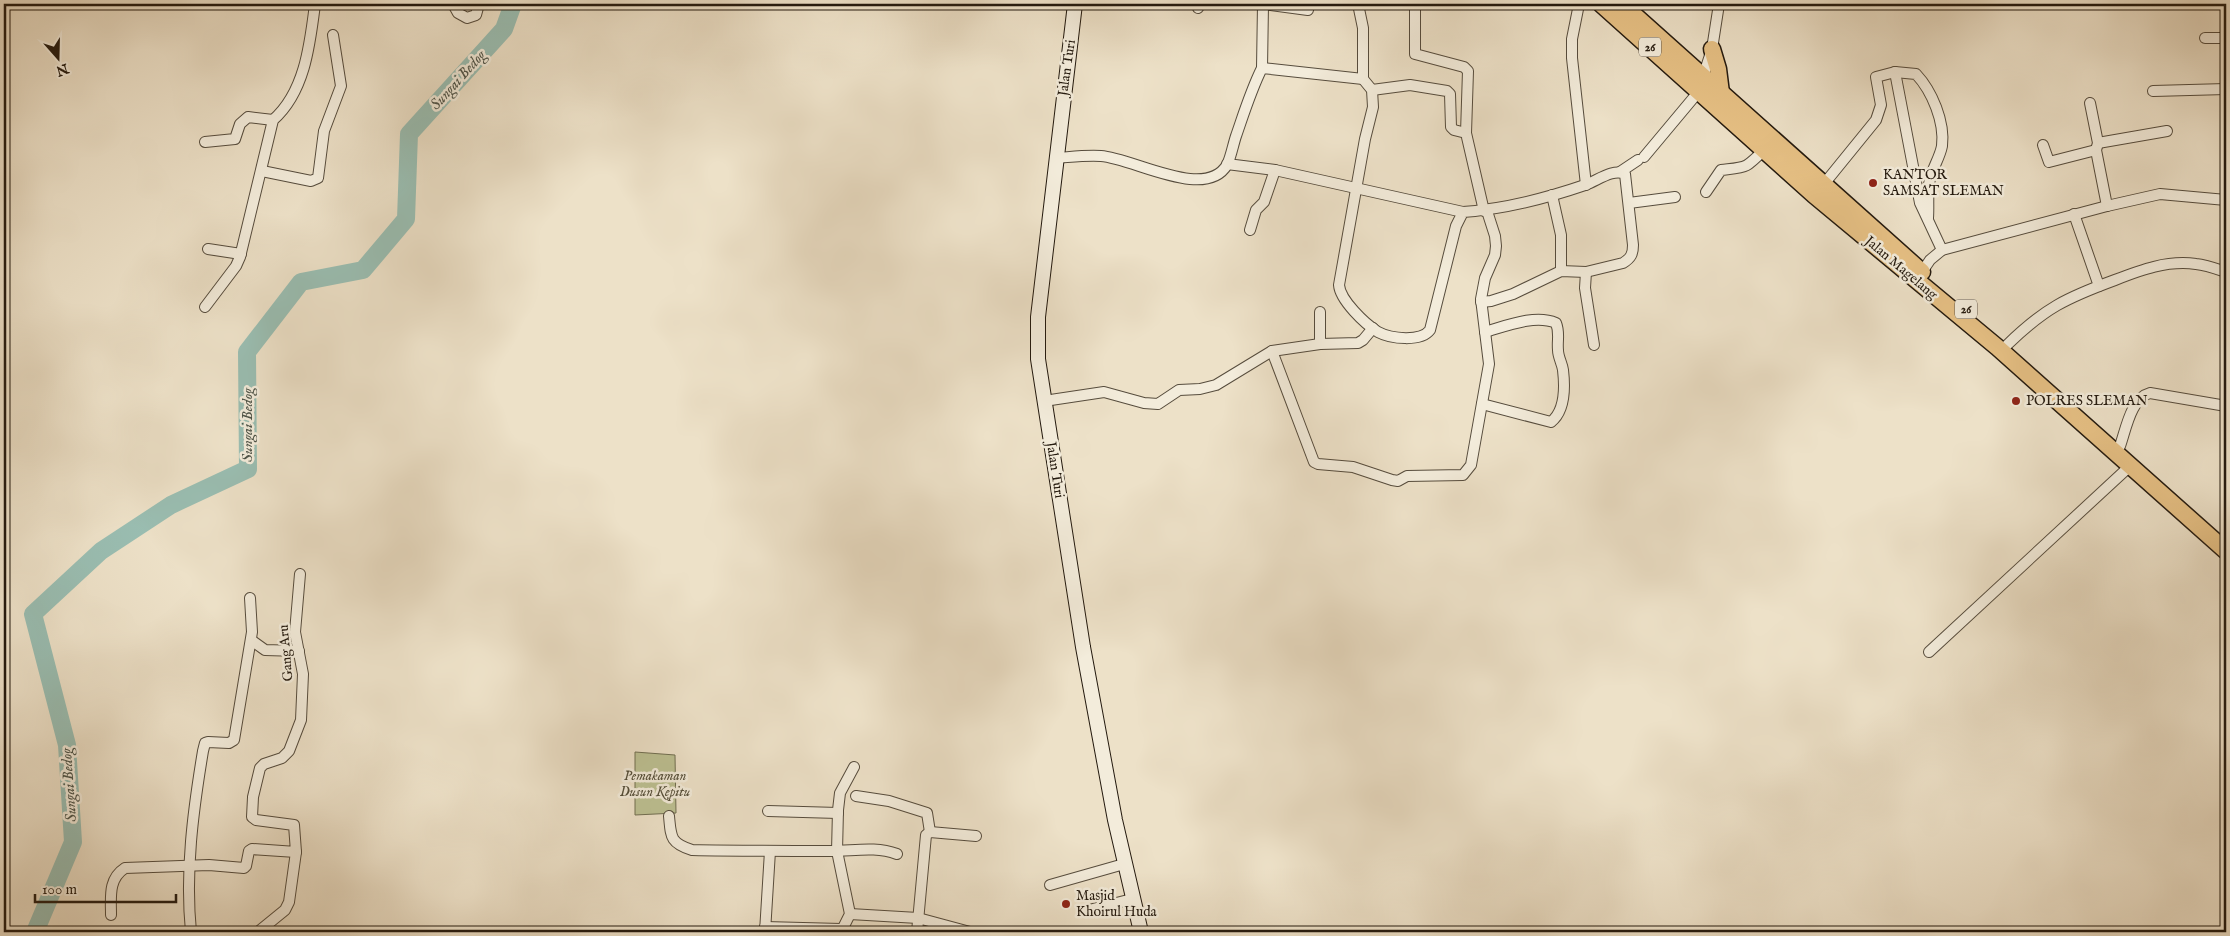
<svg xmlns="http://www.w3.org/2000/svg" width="2230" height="936" font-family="'IM FELL English',serif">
  <rect width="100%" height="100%" fill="#ede1c8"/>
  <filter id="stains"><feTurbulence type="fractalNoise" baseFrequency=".004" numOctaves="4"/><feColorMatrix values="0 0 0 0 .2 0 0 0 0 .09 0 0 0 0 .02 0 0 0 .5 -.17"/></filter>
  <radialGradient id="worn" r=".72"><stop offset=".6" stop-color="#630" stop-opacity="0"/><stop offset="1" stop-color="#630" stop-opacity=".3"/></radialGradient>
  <path fill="#bdc193" stroke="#706e51" d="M 635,752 L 675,755 L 676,813 L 635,815 Z"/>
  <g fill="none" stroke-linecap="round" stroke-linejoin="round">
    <path stroke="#9abeb2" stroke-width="18" d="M 35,932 L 73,842 L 67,745 L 33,614 L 101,551 L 171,505 L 248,469 L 247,352 L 301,282 L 363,270 L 406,219 L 409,134 L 504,29 L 513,4"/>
    <g stroke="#564c3d" stroke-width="12">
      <g id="minor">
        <path d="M 453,4 L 458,13 L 467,18 L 476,15 L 479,4"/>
        <path d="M 1263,4 L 1308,10"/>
        <path d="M 1358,4 L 1363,28 L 1363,79 L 1372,90 L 1373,107 L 1365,139 L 1339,285 C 1340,300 1365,324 1378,332 C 1391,339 1421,342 1430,330 L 1456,226 L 1463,212 C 1504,209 1547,198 1585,185 C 1597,181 1613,168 1625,174 L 1633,245 C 1633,254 1631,258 1623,263 L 1586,272 L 1561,271 L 1513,294 L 1491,301 L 1481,302"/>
        <path d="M 1415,4 L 1415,54 L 1464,67 L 1468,71 L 1466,133"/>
        <path d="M 1579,4 L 1572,39 L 1572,58 L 1586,185"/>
        <path d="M 1198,8 L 1200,4"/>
        <path d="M 2205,38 L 2226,38"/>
        <path d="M 1262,68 L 1263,4"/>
        <path d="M 1895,72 L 1920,203 L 1942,250"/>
        <path d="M 1703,77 L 1712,49 L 1719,4"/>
        <path d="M 1372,90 L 1410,85 L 1447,91 L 1450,94 L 1451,127 L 1454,130 L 1466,133 L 1484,211"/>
        <path d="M 2153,91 L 2226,89"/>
        <path d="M 2090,103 L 2098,143 L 2096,150 L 2107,206"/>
        <path d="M 205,142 L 235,139 L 240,124 L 248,117 L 273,120"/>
        <path d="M 2098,143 L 2167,131"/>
        <path d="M 2043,145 L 2049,162 L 2096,150"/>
        <path d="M 1644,157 L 1700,90"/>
        <path d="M 1056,158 C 1071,157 1086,155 1101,156 C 1133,158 1205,201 1227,165 C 1231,157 1233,145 1236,136 C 1244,113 1251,90 1262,68 L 1363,79"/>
        <path d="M 1227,164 L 1275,170 L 1463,212"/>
        <path d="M 262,171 L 311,181 L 318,178 L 324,131 L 341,86 L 333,35"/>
        <path d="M 1620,172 L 1638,160"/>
        <path d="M 1824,184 L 1876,120 L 1881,105 L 1876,77 L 1895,72 L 1916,74 C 1932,91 1945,122 1942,146 C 1940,157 1933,167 1930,179 C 1927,191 1929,205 1928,218"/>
        <path d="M 1706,192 L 1721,170 C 1747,167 1745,169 1764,150"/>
        <path d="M 1552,195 L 1561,235 L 1561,271"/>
        <path d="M 1629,203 L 1675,197"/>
        <path d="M 2074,214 L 2099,286"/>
        <path d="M 1250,230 L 1256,210 L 1264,202 L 1275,170"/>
        <path d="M 208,249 L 241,254"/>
        <path d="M 1586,272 L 1585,288 L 1594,345"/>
        <path d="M 1922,272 L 1930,260 L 1942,250 L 2107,206 L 2160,194 L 2226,200"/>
        <path d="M 205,307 L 236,266 L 240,257 L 273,120 C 305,92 310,44 315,4"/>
        <path d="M 1320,344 L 1320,312"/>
        <path d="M 2007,345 C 2045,308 2066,298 2115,280 C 2141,270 2167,260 2196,264 C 2206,265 2217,269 2226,272"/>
        <path d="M 1272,351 L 1314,462 L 1318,464 L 1353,467 L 1392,480 L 1398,481 L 1407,476 L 1463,475 L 1471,465 L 1489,364 L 1481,299 L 1485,278 L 1495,255 L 1496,246 L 1495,236 L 1487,211"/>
        <path d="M 1044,401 L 1104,392 L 1144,403 L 1158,404 L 1179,390 L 1200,389 L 1216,385 L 1272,351 L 1320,344 L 1358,343 L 1363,340 L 1373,328"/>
        <path d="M 1482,404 L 1551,422 C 1565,411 1565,387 1563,370 C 1562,363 1558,357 1558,350 C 1557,340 1560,333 1556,323 C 1535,314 1506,326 1485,332"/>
        <path d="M 2120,446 C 2126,429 2131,398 2150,393 L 2226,406"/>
        <path d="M 251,640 L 265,650 L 299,651"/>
        <path d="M 1929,652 L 2130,466"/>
        <path d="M 856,796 L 889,801 L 927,813 L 930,832"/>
        <path d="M 768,811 L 838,813"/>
        <path d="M 669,816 C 671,837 670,843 692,850 C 738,851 785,851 831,851 C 854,851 875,846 897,854"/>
        <path d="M 1050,885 L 1124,864"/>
        <path d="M 1085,911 L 1132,899"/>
        <path d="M 850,914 L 918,918 L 970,932"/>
        <path d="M 111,915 C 111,897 108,879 125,868 L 209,865 L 244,868 L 246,866 L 249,851 L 252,849 L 296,852 L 294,825 L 256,820 L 252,817 L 253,797 L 260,768 L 264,764 L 282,758 L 289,751 L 301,720 L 303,674 L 295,632 L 300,574"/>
        <path d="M 765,927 L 841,929"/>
        <path d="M 191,932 C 185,872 193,811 203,751 L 205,743 L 208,742 L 229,743 L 234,740 L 252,632 L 250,598"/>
        <path d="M 258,932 L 285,910 L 289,902 L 296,852"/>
        <path d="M 765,932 L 770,851"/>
        <path d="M 841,932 L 850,914 L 837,851 L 838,810 L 840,793 L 854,767"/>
        <path d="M 917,932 L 926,835 L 930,832 L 976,836"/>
      </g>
    </g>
    <g stroke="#241a0f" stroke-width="16">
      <path id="secondary" d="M 1075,4 L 1038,317 L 1038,359 L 1083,647 L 1115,820 L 1141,932"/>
    </g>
    <g stroke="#241a0f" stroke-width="19">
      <g id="trunk">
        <path d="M 1601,4 L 1814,195 L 1997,347 L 2226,551"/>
        <path d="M 1622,4 L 1922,272"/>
        <path d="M 1712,49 L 1718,69 L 1721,93"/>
      </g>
    </g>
    <use href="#minor" stroke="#f3ecdb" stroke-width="10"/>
    <use href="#secondary" stroke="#f3ecdb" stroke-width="14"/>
    <use href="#trunk" stroke="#e6c084" stroke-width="16"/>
  </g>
  <g fill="#8f2418" stroke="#f3ecdb" stroke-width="2">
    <circle cx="1873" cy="183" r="5"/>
    <circle cx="2016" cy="401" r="5"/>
    <circle cx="1066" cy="904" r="5"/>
  </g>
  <g text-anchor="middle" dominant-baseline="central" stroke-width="5" stroke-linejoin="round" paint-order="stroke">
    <g fill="#f3ecdb" stroke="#62594c" stroke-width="1">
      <rect x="1639" y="37.5" width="22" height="19" rx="4"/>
      <rect x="1955" y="299.5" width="22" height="19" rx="4"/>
    </g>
    <g font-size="12" font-weight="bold" fill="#241a0f">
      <text x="1650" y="47">26</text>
      <text x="1966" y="309">26</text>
    </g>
    <g font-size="14" fill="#241a0f" stroke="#f3ecdb">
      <text transform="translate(1067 68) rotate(-82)">Jalan Turi</text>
      <text transform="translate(1901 268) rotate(40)">Jalan Magelang</text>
      <text transform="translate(1055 470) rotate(81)">Jalan Turi</text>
      <text transform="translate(286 653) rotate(-95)">Gang Aru</text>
    </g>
    <g font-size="14" fill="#241a0f" stroke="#f3ecdb" text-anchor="start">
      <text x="1883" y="175">KANTOR<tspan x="1883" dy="16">SAMSAT SLEMAN</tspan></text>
      <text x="2026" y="401">POLRES SLEMAN</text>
      <text x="1076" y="896">Masjid<tspan x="1076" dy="16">Khoirul Huda</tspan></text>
    </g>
    <g font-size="14" font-style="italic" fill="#524c37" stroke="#f3ecdb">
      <text x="655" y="776">Pemakaman<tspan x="655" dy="16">Dusun Kepitu</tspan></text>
    </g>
    <g font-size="15" font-style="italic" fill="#4d5348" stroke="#f3ecdb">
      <text transform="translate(458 80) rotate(-48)">Sungai Bedog</text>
      <text transform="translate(247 425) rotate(-90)">Sungai Bedog</text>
      <text transform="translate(69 785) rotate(-94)">Sungai Bedog</text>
    </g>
  </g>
  <rect width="2230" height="936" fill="none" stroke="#ede1c8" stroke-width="20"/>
  <rect x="5" y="5" width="2220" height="926" fill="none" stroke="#241a0f" stroke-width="2.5"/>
  <rect x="10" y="10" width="2210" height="916" fill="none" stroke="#241a0f"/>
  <g transform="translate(58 58) rotate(160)" stroke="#f3ecdb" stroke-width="4" paint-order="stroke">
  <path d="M0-4L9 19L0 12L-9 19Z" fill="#241a0f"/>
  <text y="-8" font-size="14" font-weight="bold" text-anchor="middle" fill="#241a0f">N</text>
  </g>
  <path d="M35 894v8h141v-8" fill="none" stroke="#241a0f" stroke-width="2.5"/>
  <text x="42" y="894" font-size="15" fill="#241a0f" stroke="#f3ecdb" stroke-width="4" paint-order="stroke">100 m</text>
  <rect width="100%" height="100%" filter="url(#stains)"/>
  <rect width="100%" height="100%" fill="url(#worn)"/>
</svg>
